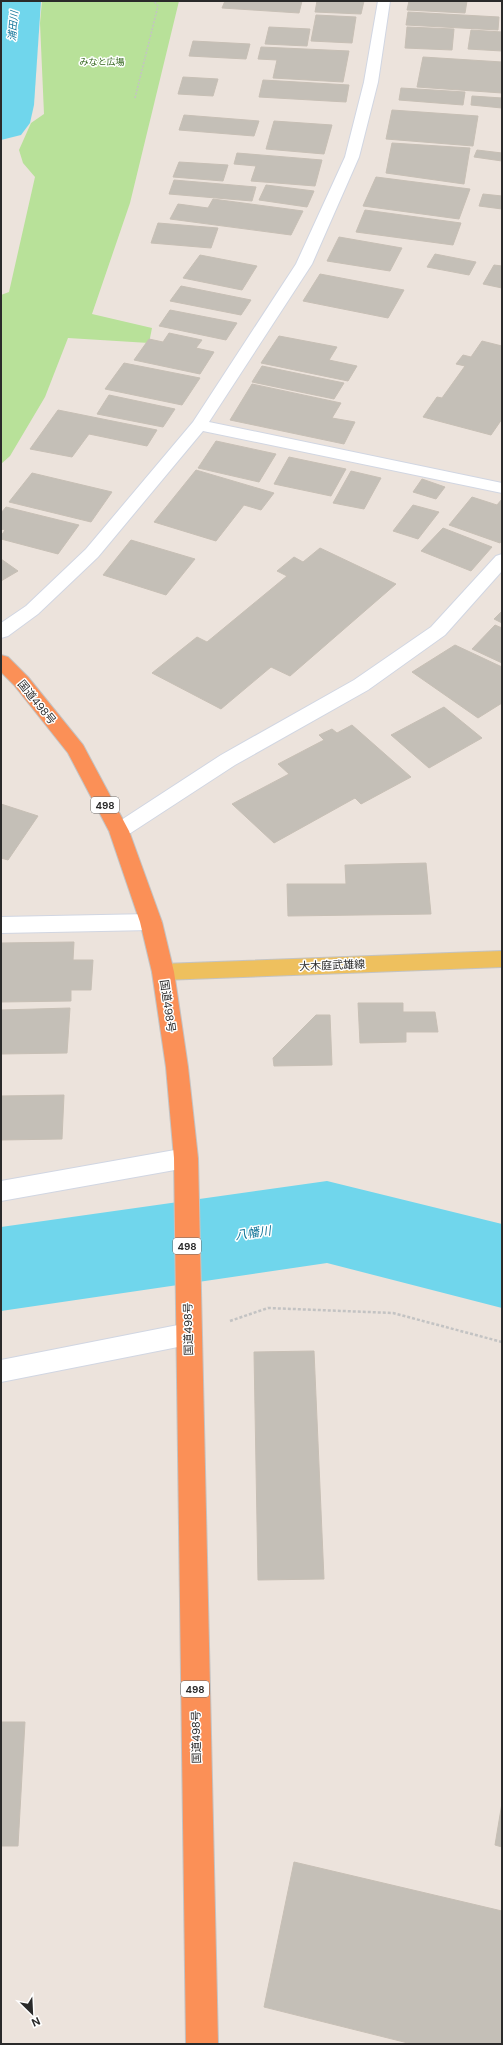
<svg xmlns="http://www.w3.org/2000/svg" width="503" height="2045" font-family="'DM Sans','Noto Sans JP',sans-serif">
  <rect width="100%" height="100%" fill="#ece3dc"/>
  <path fill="#b8e199" d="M 42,1 L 179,1 L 130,203 L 92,314 L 152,328 L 149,343 L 68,338 L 45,397 L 10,456 L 1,464 L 1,295 L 9,292 L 35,177 L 23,163 L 19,150 L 31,123 L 44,114 L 40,23 Z"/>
  <path fill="#70d6ec" d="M 157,1208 L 339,1214 L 330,1257 L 123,1264 L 1,1293 L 1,1238 Z"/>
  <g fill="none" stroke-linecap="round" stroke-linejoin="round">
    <g fill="#70d6ec" fill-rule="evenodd">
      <path d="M 1,1 L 41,1 L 34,105 L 30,123 L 21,135 L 1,140 Z"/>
      <path d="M 327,1181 L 502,1224 L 502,1308 L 327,1263 L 1,1311 L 1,1227 Z"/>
    </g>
  </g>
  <g fill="#c4bfb7" stroke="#c7bfb5">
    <path d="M 225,1 L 302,1 L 299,13 L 222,8 Z"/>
    <path d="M 317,1 L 364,1 L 361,14 L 315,12 Z"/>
    <path d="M 409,1 L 467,1 L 465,13 L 407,10 Z"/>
    <path d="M 408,12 L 499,17 L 498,30 L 406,25 Z"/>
    <path d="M 316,15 L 356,17 L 352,43 L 311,41 Z"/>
    <path d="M 269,27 L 310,29 L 307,46 L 265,44 Z"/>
    <path d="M 407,27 L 454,29 L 452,50 L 405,48 Z"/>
    <path d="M 471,30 L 502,32 L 502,51 L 468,49 Z"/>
    <path d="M 193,41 L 250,44 L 246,59 L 189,56 Z"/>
    <path d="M 261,47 L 349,51 L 343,82 L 273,78 L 277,60 L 258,59 Z"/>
    <path d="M 423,57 L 502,62 L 502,93 L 417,87 Z"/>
    <path d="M 183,77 L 218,79 L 213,96 L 178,94 Z"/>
    <path d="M 263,80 L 349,85 L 346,102 L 259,97 Z"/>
    <path d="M 401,88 L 465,92 L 463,105 L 399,100 Z"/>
    <path d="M 472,96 L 502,98 L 502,108 L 471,105 Z"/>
    <path d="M 392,110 L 478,116 L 473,146 L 386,139 Z"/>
    <path d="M 184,115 L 259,121 L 254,136 L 179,130 Z"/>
    <path d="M 274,121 L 332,125 L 324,154 L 266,149 Z"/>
    <path d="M 392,143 L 470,148 L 464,184 L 386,173 Z"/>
    <path d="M 477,150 L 502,153 L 502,161 L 474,157 Z"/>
    <path d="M 237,153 L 322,160 L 315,186 L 251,181 L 256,166 L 234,164 Z"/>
    <path d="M 179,162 L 228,165 L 223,181 L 173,177 Z"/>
    <path d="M 376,177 L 470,189 L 459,219 L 363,206 Z"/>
    <path d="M 174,180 L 256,187 L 252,201 L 169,194 Z"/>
    <path d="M 266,185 L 314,191 L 307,207 L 259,200 Z"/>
    <path d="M 483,194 L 502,196 L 502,209 L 479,206 Z"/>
    <path d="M 213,199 L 303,211 L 291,235 L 170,219 L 178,204 L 208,208 Z"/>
    <path d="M 365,210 L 461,223 L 453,245 L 356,232 Z"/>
    <path d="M 158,223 L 218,228 L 211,248 L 151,243 Z"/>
    <path d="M 339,237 L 402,248 L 390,271 L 327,261 Z"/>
    <path d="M 435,254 L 476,262 L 469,275 L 427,267 Z"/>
    <path d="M 200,255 L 257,266 L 242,290 L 183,278 Z"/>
    <path d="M 494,265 L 502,266 L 502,288 L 483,284 Z"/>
    <path d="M 320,274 L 404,290 L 388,318 L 303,301 Z"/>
    <path d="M 181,286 L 251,300 L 241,315 L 170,301 Z"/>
    <path d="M 170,310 L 237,323 L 226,340 L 159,326 Z"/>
    <path d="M 169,333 L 202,340 L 196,348 L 214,352 L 200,374 L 134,360 L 149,339 L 163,342 Z"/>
    <path d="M 279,336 L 337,347 L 329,360 L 357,366 L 348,381 L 261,363 Z"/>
    <path d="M 482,341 L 502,346 L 502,419 L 491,435 L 423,417 L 437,397 L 442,398 L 465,366 L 456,364 L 463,355 L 471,357 Z"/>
    <path d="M 124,363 L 200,378 L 182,405 L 105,389 Z"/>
    <path d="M 262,366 L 344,383 L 334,399 L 252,382 Z"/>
    <path d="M 252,384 L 341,403 L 332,418 L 355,422 L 344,444 L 230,420 Z"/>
    <path d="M 109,395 L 175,409 L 163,427 L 97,414 Z"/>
    <path d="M 58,410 L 157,430 L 147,446 L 89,434 L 72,457 L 30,449 Z"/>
    <path d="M 216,441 L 276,454 L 259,482 L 198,468 Z"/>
    <path d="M 289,457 L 346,469 L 331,496 L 274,484 Z"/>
    <path d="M 196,470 L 274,493 L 261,510 L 244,505 L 216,541 L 154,522 Z"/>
    <path d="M 351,471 L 381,478 L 364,509 L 333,503 Z"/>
    <path d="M 32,473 L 112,492 L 91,522 L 9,502 Z"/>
    <path d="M 422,479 L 445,487 L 436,499 L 413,492 Z"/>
    <path d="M 472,497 L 497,505 L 502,499 L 502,540 L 500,543 L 449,525 Z"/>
    <path d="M 413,505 L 439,512 L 418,539 L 393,531 Z"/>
    <path d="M 6,507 L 79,525 L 58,554 L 1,539 L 1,536 L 5,530 L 1,529 L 1,513 Z"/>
    <path d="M 443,528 L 492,547 L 471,571 L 421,551 Z"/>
    <path d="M 131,540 L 195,559 L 166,595 L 103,575 Z"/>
    <path d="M 320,548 L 396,584 L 290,676 L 271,667 L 221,709 L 152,673 L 197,637 L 207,642 L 287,576 L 277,571 L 294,557 L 303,562 Z"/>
    <path d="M 1,559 L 18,571 L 1,581 Z"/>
    <path d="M 502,611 L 502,623 L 494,619 Z"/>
    <path d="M 495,625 L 502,628 L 502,663 L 472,649 Z"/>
    <path d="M 455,645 L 502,667 L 502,703 L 478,718 L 412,672 Z"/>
    <path d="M 444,707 L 482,738 L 429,768 L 391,735 Z"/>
    <path d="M 352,725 L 411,777 L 361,804 L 355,798 L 274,843 L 232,804 L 289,774 L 278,764 L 324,740 L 319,735 L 332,729 L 337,733 Z"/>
    <path d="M 1,804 L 38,816 L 8,860 L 1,858 Z"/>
    <path d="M 426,863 L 431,914 L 288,916 L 287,884 L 346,884 L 345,865 Z"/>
    <path d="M 74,942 L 73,960 L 93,960 L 91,990 L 71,990 L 71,1001 L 1,1002 L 1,943 Z"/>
    <path d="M 358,1003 L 403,1003 L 403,1012 L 435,1012 L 438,1032 L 406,1032 L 406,1042 L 360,1043 Z"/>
    <path d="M 70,1008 L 67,1053 L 1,1054 L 1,1010 Z"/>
    <path d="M 316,1015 L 330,1015 L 332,1065 L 274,1066 L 273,1058 Z"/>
    <path d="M 64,1095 L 62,1139 L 1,1140 L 1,1096 Z"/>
    <path d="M 314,1351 L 324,1579 L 258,1580 L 254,1352 Z"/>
    <path d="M 1,1722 L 25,1722 L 18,1846 L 1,1846 Z"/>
    <path d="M 502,1803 L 502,1847 L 495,1845 Z"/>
    <path d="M 294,1862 L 502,1911 L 502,2044 L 412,2044 L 264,2007 Z"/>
  </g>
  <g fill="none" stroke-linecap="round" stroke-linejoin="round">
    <g stroke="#d1d6e2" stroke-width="2">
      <g id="minor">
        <path d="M 378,1 L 390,1 L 378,82 L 359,157 L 312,264 L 209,422 L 502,483 L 502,493 L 203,431 L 98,557 L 38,614 L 8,636 L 1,638 L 1,623 L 26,606 L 86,549 L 193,422 L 296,264 L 345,157 L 364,82 Z"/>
        <path d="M 502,554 L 502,571 L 445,635 L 368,690 L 235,765 L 126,836 L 119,838 L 112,836 L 109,831 L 112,826 L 221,755 L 354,680 L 431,627 L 496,556 Z"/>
        <path d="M 151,914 L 158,916 L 162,922 L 158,928 L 151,930 L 1,933 L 1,917 Z"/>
        <path d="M 186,1148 L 194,1151 L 198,1158 L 194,1165 L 186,1168 L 1,1201 L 1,1181 Z"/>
        <path d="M 188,1323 L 197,1326 L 200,1334 L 197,1342 L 188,1345 L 1,1382 L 1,1360 Z"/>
      </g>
    </g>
    <g stroke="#c3c3c3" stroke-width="2">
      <path id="major" d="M 502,951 L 502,967 L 163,980 L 155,978 L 152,972 L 155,966 L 163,964 Z"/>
    </g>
    <g stroke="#c3c3c3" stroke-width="2">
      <path id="highway" d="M 1,655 L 8,657 L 28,677 L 83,745 L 129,831 L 162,922 L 174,972 L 188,1067 L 198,1158 L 218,2044 L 186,2044 L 174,1158 L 166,1067 L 152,972 L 140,922 L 109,831 L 68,753 L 14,685 L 1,672 Z"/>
    </g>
    <path stroke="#c3c3c3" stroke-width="1.5" stroke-dasharray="2 1.5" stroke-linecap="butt" d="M 135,98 L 158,6 L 154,1"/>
    <path stroke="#c3c3c3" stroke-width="2.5" stroke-dasharray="3 2" stroke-linecap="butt" d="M 230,1321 L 268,1308 L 393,1313 L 502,1342"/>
    <use href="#minor" fill="#fff" fill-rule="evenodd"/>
    <use href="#major" fill="#eec05e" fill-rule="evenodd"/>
    <use href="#highway" fill="#fb9057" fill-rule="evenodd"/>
  </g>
  <g text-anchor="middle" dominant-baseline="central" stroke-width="3" stroke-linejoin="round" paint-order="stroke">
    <g font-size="9" fill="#31651b" stroke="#fff">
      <text x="102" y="62">みなと広場</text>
    </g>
    <g font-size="10" font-style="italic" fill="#107498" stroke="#fff">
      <text transform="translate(13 26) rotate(-85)">浦田川</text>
    </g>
    <g fill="#fff" stroke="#6a6a6a" stroke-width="1">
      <rect x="91" y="797" width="28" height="16" rx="3"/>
      <rect x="173" y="1238" width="28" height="16" rx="3"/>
      <rect x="181" y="1681" width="28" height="16" rx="3"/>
    </g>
    <g font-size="10" font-weight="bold" fill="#2a2a2a">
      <text x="105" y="805">498</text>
      <text x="187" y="1246">498</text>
      <text x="195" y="1689">498</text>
    </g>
    <g font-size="11" fill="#2a2a2a" stroke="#fff">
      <text transform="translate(37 702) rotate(51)">国道498号</text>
      <text transform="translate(332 965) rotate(-2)">大木庭武雄線</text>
      <text transform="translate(168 1006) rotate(82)">国道498号</text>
      <text transform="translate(188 1329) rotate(-91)">国道498号</text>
      <text transform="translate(196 1737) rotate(-91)">国道498号</text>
    </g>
    <g font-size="12" font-style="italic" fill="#107498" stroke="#fff">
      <text transform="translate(253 1233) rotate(-8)">八幡川</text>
    </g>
  </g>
  <rect width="503" height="2045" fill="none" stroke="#2a2a2a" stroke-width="4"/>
  <g transform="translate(32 2013) rotate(156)" stroke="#ffffff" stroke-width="3" paint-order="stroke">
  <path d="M0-3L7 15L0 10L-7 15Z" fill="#2a2a2a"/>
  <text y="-6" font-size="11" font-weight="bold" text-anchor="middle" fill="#2a2a2a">N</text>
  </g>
</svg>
